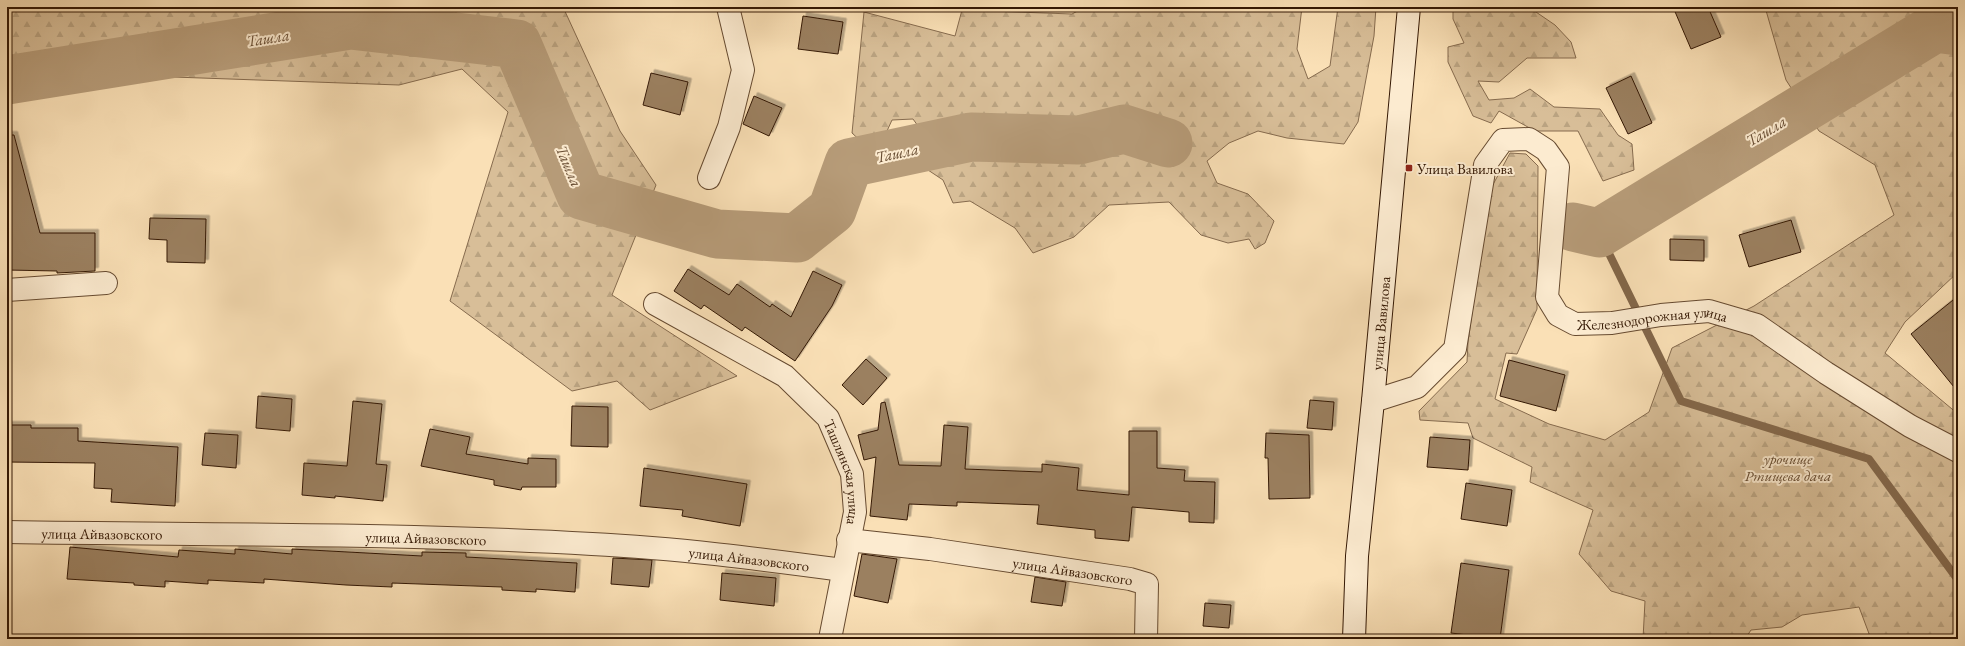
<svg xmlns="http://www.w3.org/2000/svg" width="1965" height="646" font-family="'EB Garamond',serif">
  <defs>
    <pattern id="forest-firs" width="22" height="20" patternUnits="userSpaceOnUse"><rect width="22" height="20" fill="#d8be98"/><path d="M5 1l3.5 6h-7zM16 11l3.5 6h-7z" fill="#baa381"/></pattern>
    <filter id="shadow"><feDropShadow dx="3.5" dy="-3.5" stdDeviation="0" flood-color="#0004"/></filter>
  </defs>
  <rect width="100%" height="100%" fill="#fae0b6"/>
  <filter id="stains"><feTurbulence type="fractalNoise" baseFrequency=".005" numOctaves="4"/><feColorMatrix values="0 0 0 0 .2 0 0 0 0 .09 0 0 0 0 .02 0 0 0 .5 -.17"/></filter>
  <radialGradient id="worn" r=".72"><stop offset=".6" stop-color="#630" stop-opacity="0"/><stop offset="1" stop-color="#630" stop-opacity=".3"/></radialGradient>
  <g fill="url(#forest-firs)" stroke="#866b4e">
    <path d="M 7,7 L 563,7 L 620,131 L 656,185 L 612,295 L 737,376 L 650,410 L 617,381 L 572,391 L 450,301 L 508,112 L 462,69 L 399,85 L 32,72 L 7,74 Z"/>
    <path d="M 1085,7 L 1302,7 L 1297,49 L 1308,79 L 1330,66 L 1338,7 L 1376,7 L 1374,36 L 1358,122 L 1344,144 L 1287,138 L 1258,131 L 1229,143 L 1207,161 L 1217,183 L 1248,194 L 1274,221 L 1265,243 L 1255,249 L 1249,239 L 1228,243 L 1201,235 L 1169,202 L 1109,205 L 1074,237 L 1033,253 L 1015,228 L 970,201 L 953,203 L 943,180 L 925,168 L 928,140 L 913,119 L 892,120 L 876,155 L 852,133 L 864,12 L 955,36 L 962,10 L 1072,14 Z"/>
    <path d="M 1453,7 L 1511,7 L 1512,9 L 1536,12 L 1555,25 L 1571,42 L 1576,58 L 1527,58 L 1499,82 L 1478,81 L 1489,100 L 1514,98 L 1530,89 L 1554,107 L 1600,109 L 1618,135 L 1632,144 L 1634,170 L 1603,181 L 1578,131 L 1535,131 L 1499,111 L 1491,123 L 1473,116 L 1448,62 L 1448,47 L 1464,43 L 1453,19 Z"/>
    <path d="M 1765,7 L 1958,7 L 1958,272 L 1905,322 L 1885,353 L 1958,414 L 1958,639 L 1871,639 L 1859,607 L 1802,615 L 1782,627 L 1751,630 L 1745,639 L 1643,639 L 1645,601 L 1611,591 L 1579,554 L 1593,510 L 1530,482 L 1532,467 L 1473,438 L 1468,423 L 1420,420 L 1419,411 L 1467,362 L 1468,342 L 1489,192 L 1510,153 L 1526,154 L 1538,166 L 1537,309 L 1517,354 L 1506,353 L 1495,399 L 1549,424 L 1605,440 L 1649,412 L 1672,348 L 1754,306 L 1894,215 L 1875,165 L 1819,131 L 1786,80 Z"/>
  </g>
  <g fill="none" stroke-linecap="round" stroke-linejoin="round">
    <path stroke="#83674a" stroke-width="8" d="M 1599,233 L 1681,401 L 1869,459 L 1958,580"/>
    <g stroke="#b79c79" stroke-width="49">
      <path d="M 7,80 L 350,25 L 517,44 L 581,195 L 717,234 L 797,238 L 832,210 L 849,163 L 971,137 L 1079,140 L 1124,129 L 1168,143"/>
      <path d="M 1573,227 L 1599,233 L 1935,28 L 1958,31"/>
    </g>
  </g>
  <g fill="#9b8061" stroke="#341804" filter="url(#shadow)">
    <path d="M 1673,7 L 1708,7 L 1721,37 L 1691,49 Z"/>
    <path d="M 803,16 L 843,22 L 838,54 L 798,49 Z"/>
    <path d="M 651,73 L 688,82 L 680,115 L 643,105 Z"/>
    <path d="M 1631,76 L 1652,123 L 1628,134 L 1606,88 Z"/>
    <path d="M 754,96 L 782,108 L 769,136 L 743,124 Z"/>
    <path d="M 7,135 L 14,135 L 40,233 L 95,233 L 95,271 L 57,273 L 57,271 L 7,270 Z"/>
    <path d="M 150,218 L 206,219 L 205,263 L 167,262 L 167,240 L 149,239 Z"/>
    <path d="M 1791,220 L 1801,252 L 1749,267 L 1739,235 Z"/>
    <path d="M 1670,239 L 1704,240 L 1704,261 L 1670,260 Z"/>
    <path d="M 688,269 L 729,295 L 737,284 L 770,307 L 772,304 L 791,317 L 813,271 L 842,285 L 832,306 L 795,361 L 745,327 L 742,331 L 704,305 L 701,309 L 674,291 Z"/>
    <path d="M 1958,296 L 1958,392 L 1911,334 Z"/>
    <path d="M 866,359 L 887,378 L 863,405 L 842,385 Z"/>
    <path d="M 1509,360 L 1565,375 L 1556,411 L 1500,396 Z"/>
    <path d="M 258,396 L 292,399 L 290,431 L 256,428 Z"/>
    <path d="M 1310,400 L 1334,402 L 1332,430 L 1307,428 Z"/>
    <path d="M 353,401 L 382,404 L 376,464 L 387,465 L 383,501 L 335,496 L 335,498 L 302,495 L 304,463 L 347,466 Z"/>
    <path d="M 885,402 L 899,465 L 941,466 L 944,425 L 968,427 L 965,469 L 1042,472 L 1042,464 L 1079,468 L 1077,490 L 1129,495 L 1129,431 L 1157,431 L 1157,468 L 1185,470 L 1184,481 L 1215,482 L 1214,523 L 1189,522 L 1189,512 L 1132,507 L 1129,541 L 1095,538 L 1095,530 L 1037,524 L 1039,505 L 957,502 L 957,506 L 909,504 L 907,520 L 870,516 L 876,457 L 864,460 L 858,435 L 878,430 L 881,403 Z"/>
    <path d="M 572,406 L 608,407 L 608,447 L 571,446 Z"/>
    <path d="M 7,425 L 31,425 L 31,428 L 78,428 L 78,441 L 178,447 L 175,506 L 111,502 L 112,489 L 94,488 L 95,463 L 7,462 Z"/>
    <path d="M 430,429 L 470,437 L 466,454 L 528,464 L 528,458 L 556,459 L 556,487 L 522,487 L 521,490 L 494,485 L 494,480 L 421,466 Z"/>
    <path d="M 205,433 L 238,435 L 236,468 L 202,465 Z"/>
    <path d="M 1266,433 L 1309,435 L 1310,498 L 1269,499 L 1268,458 L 1265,458 Z"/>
    <path d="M 1430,437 L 1470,440 L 1468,470 L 1427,467 Z"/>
    <path d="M 644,468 L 747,484 L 740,526 L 682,516 L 683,510 L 640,506 Z"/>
    <path d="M 1466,483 L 1512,490 L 1507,526 L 1461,519 Z"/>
    <path d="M 70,547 L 178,557 L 179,550 L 235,554 L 235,549 L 292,554 L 292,549 L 422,556 L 422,552 L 466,553 L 466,557 L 577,563 L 575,592 L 536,589 L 536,592 L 502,590 L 502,587 L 392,583 L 392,587 L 346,585 L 264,579 L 264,583 L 208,580 L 208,584 L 165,581 L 165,587 L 134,585 L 134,583 L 67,579 Z"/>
    <path d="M 862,554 L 897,559 L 888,603 L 854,596 Z"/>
    <path d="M 613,558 L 652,560 L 649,587 L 611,584 Z"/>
    <path d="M 1461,563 L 1509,570 L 1500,639 L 1451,633 Z"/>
    <path d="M 722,573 L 776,578 L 774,606 L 720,600 Z"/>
    <path d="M 1035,577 L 1066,582 L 1062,606 L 1031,602 Z"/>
    <path d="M 1205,603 L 1231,605 L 1229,628 L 1203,626 Z"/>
  </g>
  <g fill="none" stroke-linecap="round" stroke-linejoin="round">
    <g stroke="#664a30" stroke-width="24">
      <g id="minor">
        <path d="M 709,178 L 729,127 L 743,70 L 728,7"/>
        <path d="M 7,290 L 106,283"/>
        <path id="s1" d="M 655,304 L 785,376 L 828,418 L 852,474 L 855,512 L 830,639"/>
        <path id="s2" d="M 1373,401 L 1417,387 L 1455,349 L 1485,165 L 1503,140 L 1529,139 L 1546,150 L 1558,167 L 1547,297 L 1558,315 L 1575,324 L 1612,323 L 1661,315 L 1709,311 L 1757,325 L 1826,373 L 1910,426 L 1958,451"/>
        <path id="s3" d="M 7,532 C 202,535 397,533 592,544 C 676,548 760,559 843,570"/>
        <path id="s4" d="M 848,540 L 930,549 L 1130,579 L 1147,584 L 1146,639"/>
      </g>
    </g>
    <g stroke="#341804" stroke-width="24">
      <g id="secondary">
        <path id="s5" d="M 1354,639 L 1357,556 L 1373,401 L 1409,7"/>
      </g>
    </g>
    <use href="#minor" stroke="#fcebd0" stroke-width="22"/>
    <use href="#secondary" stroke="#fcebd0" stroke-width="22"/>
  </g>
  <rect fill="#8f2418" stroke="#fcebd0" stroke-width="1.5" x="1405" y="164" width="8" height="8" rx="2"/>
  <g text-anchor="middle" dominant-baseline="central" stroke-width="4" stroke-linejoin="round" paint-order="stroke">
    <g font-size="15" fill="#341804" stroke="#fcebd0" text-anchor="start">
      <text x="1417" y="168">Улица Вавилова</text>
    </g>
    <g font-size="15" fill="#341804" stroke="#fcebd0">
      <text stroke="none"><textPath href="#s2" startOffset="633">Железнодорожная улица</textPath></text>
      <text stroke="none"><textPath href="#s5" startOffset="317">улица Вавилова</textPath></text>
      <text stroke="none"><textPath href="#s1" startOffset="266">Ташлянская улица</textPath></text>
      <text stroke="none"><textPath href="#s3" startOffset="95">улица Айвазовского</textPath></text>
      <text stroke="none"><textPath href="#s3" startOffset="419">улица Айвазовского</textPath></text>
      <text stroke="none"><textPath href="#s3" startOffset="743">улица Айвазовского</textPath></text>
      <text stroke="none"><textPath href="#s4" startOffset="227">улица Айвазовского</textPath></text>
    </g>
    <g font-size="15" font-style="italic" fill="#654a30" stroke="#fcebd0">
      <text x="1788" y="458">урочище<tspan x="1788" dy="17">Ртищева дача</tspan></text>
    </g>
    <g font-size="16" font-style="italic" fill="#684d33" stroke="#fcebd0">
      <text transform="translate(268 38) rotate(-9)">Ташла</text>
      <text transform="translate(1766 131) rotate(-31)">Ташла</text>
      <text transform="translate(897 153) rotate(-12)">Ташла</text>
      <text transform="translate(569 166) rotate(67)">Ташла</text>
    </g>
  </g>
  <rect width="1965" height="646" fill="none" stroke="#fae0b6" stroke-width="24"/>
  <rect x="8" y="8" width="1949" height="630" fill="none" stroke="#341804" stroke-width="2"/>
  <rect x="12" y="12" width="1941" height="622" fill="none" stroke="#341804"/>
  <rect width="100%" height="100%" filter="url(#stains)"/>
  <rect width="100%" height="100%" fill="url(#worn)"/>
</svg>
